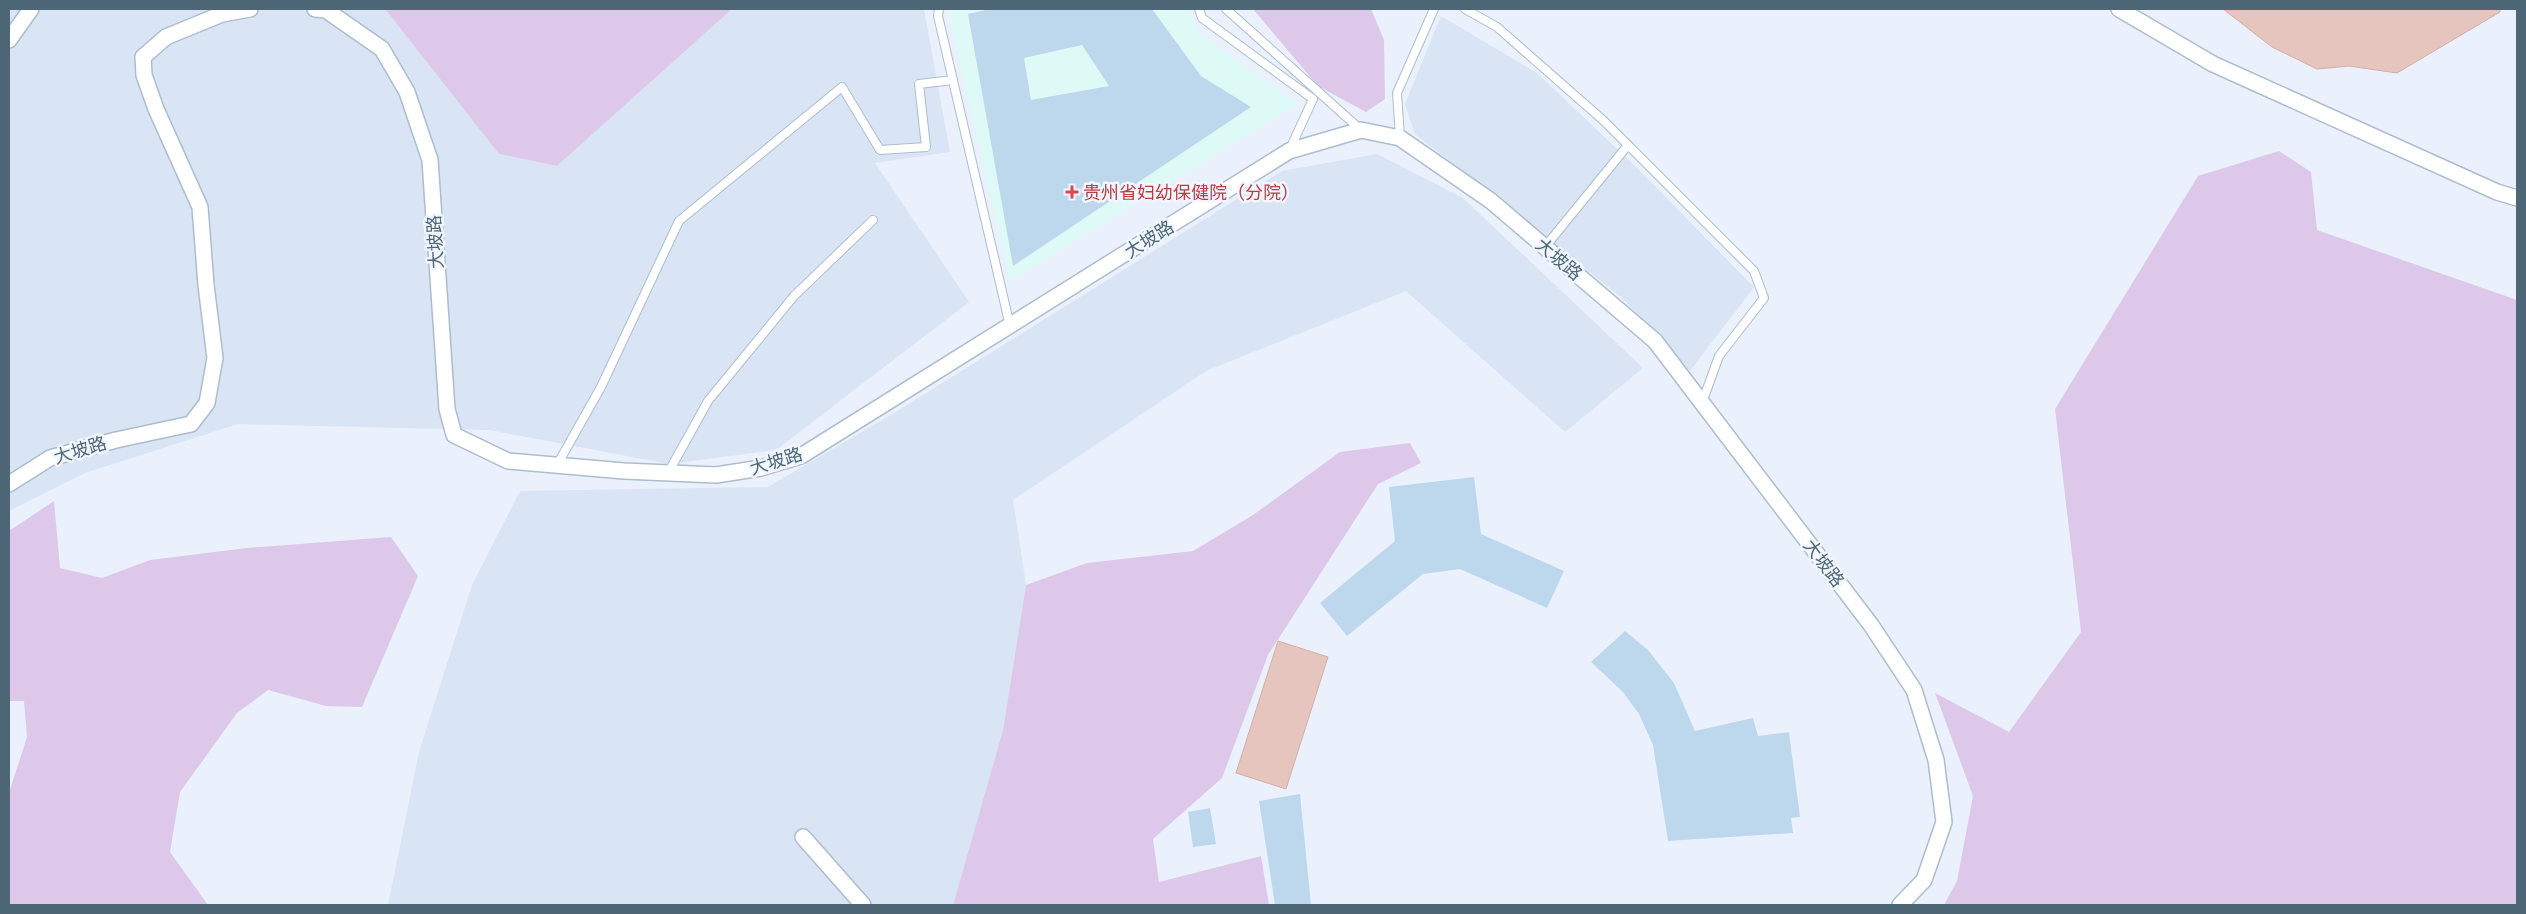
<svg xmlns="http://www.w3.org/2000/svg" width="2526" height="914" font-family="'Space Grotesk','Noto Sans SC',sans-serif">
  <rect width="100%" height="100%" fill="#eaf1fc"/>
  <g fill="#d9e4f4">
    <path d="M 9,9 L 385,9 L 499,154 L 557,166 L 732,9 L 924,9 L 950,152 L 875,163 L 969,302 L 776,450 L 669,464 L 489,430 L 238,424 L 85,473 L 9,511 Z"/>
    <path d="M 1441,16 L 1537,73 L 1634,165 L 1754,287 L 1690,371 L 1621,297 L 1415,134 L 1405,104 Z"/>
    <path d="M 1377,154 L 1463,198 L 1643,368 L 1565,432 L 1406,291 L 1206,371 L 1013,500 L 1026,585 L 1003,730 L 953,905 L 388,905 L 419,752 L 472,585 L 520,491 L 768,487 L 894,413 L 1282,171 Z"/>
  </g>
  <path fill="#defaf7" d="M 957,9 L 1190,9 L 1198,33 L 1298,104 L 1010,281 L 948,12 Z"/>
  <g fill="#ddc8ea">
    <path d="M 385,9 L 732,9 L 557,166 L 499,154 Z"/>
    <path d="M 1253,9 L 1371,9 L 1384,40 L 1385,99 L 1366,112 L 1318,86 Z"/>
    <path d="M 2279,151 L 2311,172 L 2317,230 L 2517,300 L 2517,905 L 1944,905 L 1957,881 L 1973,796 L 1935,693 L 2009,732 L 2081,632 L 2055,409 L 2198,176 Z"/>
    <path d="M 1410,443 L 1421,463 L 1378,484 L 1268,655 L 1222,778 L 1153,839 L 1159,882 L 1261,856 L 1269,905 L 953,905 L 1003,730 L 1026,585 L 1087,563 L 1193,551 L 1253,515 L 1340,452 Z"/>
    <path d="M 54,501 L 60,568 L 102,578 L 150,560 L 247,548 L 391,537 L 418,576 L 362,707 L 326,706 L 268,690 L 237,713 L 180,792 L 170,852 L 208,905 L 9,905 L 9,793 L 27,737 L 24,701 L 9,701 L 9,531 Z"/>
  </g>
  <g fill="#e6c5be" stroke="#d7aea5">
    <path d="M 2223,9 L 2500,9 L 2500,12 L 2397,73 L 2349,66 L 2317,69 L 2272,47 Z"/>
    <path d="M 1278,641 L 1328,657 L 1286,789 L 1236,773 Z"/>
  </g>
  <g fill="#bdd8ec" fill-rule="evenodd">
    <path d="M 990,9 L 1152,9 L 1201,76 L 1251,107 L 1013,266 L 968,14 ZM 1082,45 L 1109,86 L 1031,100 L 1024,58 Z"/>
    <path d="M 1474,477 L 1481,534 L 1564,571 L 1547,608 L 1460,569 L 1423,574 L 1347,636 L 1320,603 L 1395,541 L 1389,487 Z"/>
    <path d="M 1625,631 L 1648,650 L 1674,683 L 1695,731 L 1753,718 L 1758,736 L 1789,732 L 1800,817 L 1791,818 L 1793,833 L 1668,841 L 1653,745 L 1639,714 L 1623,692 L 1591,662 Z"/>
    <path d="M 1300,794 L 1311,905 L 1275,905 L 1259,801 Z"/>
    <path d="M 1210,808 L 1216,844 L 1193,847 L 1188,812 Z"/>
  </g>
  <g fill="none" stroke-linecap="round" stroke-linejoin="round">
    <g stroke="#adbdcc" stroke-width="10">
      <g id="lane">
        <path d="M 939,9 L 938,16 L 1010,326"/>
        <path d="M 1199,9 L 1202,18 L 1313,99 L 1290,149"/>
        <path d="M 1226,9 L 1361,130"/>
        <path d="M 1465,9 L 1497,27 L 1604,121 L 1754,271 L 1764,298 L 1719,356 L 1702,403"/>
        <path d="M 1400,138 L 1397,93 L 1434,9"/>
        <path d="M 1545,247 L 1628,145"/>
        <path d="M 557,465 L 601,387 L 679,221 L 842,87 L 880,150 L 926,147 L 919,84 L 953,80"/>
        <path d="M 668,473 L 708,401 L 794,296 L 873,220"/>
      </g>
    </g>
    <g stroke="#adbdcc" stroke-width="18">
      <g id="street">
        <path d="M 315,9 L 326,10 L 382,49 L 407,92 L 430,160 L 447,409 L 454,435 L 508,461 L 624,471 L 716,475 L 761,468 L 801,456 L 1289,151 L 1361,130 L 1400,138 L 1491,201 L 1655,341 L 1871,625 L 1914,690 L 1936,760 L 1944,822 L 1924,880 L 1900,905"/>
        <path d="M 2119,9 L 2213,64 L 2497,192 L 2517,198"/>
        <path d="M 9,40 L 31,9"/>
        <path d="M 9,484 L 50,458 L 116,440 L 191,424 L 207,403 L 215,358 L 206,285 L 200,207 L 156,109 L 144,75 L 143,57 L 166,37 L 222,14 L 250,9"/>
        <path d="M 803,837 L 863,905"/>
      </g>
    </g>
    <use href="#lane" stroke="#fff" stroke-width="8"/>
    <use href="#street" stroke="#fff" stroke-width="15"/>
  </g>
  <path fill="#e0444e" stroke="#f1f6fe" stroke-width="2" d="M1069.5 184.5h5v5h5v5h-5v5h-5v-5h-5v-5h5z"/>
  <g text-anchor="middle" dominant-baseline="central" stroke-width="5" stroke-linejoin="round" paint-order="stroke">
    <g font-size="18" fill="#be3a42" stroke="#f1f6fe" text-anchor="start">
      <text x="1083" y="192">贵州省妇幼保健院（分院）</text>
    </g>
    <g font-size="18" fill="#4d6777" stroke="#f1f6fe">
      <text transform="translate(1149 239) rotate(-32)">大坡路</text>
      <text transform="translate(435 242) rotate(-93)">大坡路</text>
      <text transform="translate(1559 259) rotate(40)">大坡路</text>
      <text transform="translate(80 450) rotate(-17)">大坡路</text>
      <text transform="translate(776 461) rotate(-17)">大坡路</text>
      <text transform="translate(1824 563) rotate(53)">大坡路</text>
    </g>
  </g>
  <rect width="2526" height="914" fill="none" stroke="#4d6777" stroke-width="20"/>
</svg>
